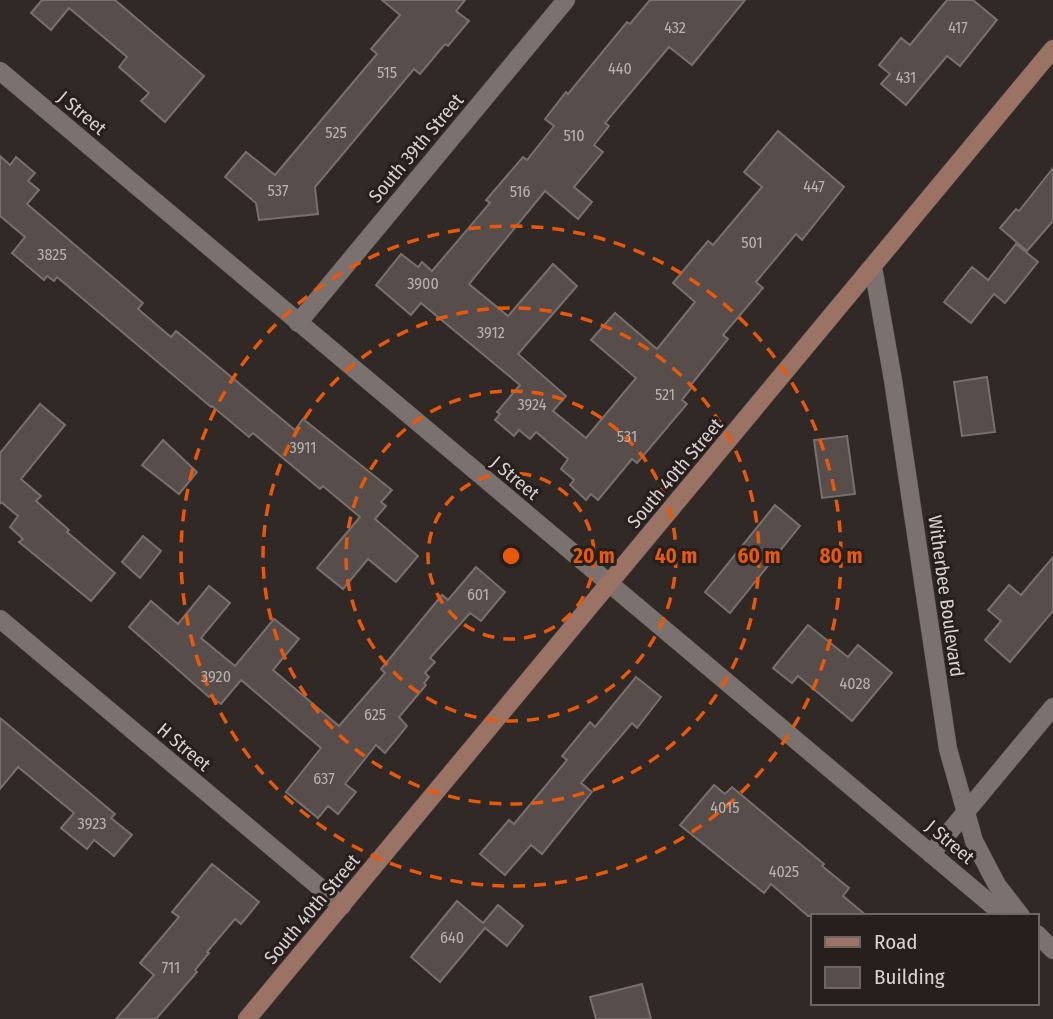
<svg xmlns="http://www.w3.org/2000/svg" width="1053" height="1019" font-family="'Fira Sans Condensed',sans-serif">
  <rect width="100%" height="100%" fill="#302926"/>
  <g fill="#574e4b" stroke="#79706d" stroke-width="2">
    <path d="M 42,0 L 115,0 L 204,76 L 165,122 L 141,101 L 149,93 L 119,67 L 127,57 L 69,8 L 51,30 L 31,13 Z"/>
    <path d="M 382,0 L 465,0 L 456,11 L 469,21 L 448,46 L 445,44 L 420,74 L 414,69 L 315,187 L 318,214 L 259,220 L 256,203 L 225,177 L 246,152 L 275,175 L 377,54 L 371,49 L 400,15 Z"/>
    <path d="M 650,0 L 745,0 L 692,65 L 669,47 L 605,123 L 609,126 L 594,145 L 603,152 L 574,187 L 592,202 L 578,219 L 545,191 L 469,284 L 508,316 L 553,264 L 577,286 L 518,354 L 566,396 L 553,411 L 586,438 L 636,378 L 591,340 L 615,313 L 657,349 L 695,302 L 673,283 L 708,241 L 713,245 L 762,187 L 744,172 L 778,131 L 844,187 L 802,240 L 796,234 L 756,282 L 763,288 L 723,335 L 728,339 L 690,386 L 692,387 L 682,400 L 687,404 L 637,463 L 632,459 L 598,500 L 591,494 L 586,500 L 570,485 L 574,480 L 561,469 L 568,459 L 536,432 L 530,439 L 519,430 L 514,436 L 495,420 L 500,414 L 497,412 L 520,385 L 421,303 L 411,315 L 376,285 L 401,254 L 418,267 L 422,262 L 432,271 L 490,203 L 486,200 L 523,157 L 527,160 L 554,126 L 545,119 L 566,92 L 568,94 L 627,22 L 630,24 Z"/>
    <path d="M 947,0 L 973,0 L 997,20 L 960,66 L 947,56 L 906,105 L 881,84 L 890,74 L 879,65 L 901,38 L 910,45 Z"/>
    <path d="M 0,156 L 10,165 L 16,157 L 35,173 L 28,181 L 39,190 L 27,204 L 143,303 L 138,309 L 171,337 L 176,331 L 295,430 L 303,419 L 392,490 L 381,502 L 386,506 L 375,519 L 418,556 L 396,582 L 368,559 L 343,589 L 317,568 L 360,517 L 323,486 L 320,489 L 253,433 L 249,437 L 212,406 L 211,407 L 57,277 L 54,281 L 47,276 L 44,280 L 12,253 L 25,237 L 0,216 Z"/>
    <path d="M 1053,168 L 1053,221 L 1027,251 L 1000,228 L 1016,209 L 1019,211 Z"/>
    <path d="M 1016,244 L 1038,262 L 1005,303 L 994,294 L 971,323 L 944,302 L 972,267 L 988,280 Z"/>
    <path d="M 987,377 L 995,432 L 962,436 L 954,382 Z"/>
    <path d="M 40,404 L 65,425 L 21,479 L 41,496 L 36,501 L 69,530 L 67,532 L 115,573 L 91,601 L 19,542 L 23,539 L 10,527 L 18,516 L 1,502 L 0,504 L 0,453 Z"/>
    <path d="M 847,436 L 855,494 L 822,498 L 814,440 Z"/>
    <path d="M 163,440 L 197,472 L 179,494 L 142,465 Z"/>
    <path d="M 775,505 L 800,526 L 730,613 L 705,592 Z"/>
    <path d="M 143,536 L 161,551 L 140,578 L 122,562 Z"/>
    <path d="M 1053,557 L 1053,611 L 1010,662 L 985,640 L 1001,621 L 988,610 L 1009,585 L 1021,595 Z"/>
    <path d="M 476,567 L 505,592 L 481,621 L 470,613 L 430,658 L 435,662 L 425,673 L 429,677 L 424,683 L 426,685 L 399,717 L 407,726 L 385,753 L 376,745 L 345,784 L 356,792 L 338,814 L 328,806 L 318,818 L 286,792 L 321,748 L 241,680 L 221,704 L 210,696 L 209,697 L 129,627 L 151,601 L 178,624 L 209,586 L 230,603 L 201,638 L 235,666 L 274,619 L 299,639 L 273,670 L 339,726 L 385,673 L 381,669 L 442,595 L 448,600 Z"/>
    <path d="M 808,625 L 848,657 L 858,645 L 892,673 L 852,721 L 798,676 L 792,683 L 773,668 Z"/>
    <path d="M 636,677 L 661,697 L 637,728 L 632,723 L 581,783 L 592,792 L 542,854 L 531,845 L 505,875 L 480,854 L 509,820 L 514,824 L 567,760 L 562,756 L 590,722 L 595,727 Z"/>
    <path d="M 0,718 L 115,814 L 111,818 L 132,835 L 114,856 L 94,840 L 87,849 L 61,828 L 74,813 L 18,767 L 0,789 Z"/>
    <path d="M 714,785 L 725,794 L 732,787 L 824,864 L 822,866 L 849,888 L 843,896 L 867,916 L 808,916 L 771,884 L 764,893 L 680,825 Z"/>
    <path d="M 212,864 L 259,902 L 241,924 L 235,919 L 207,952 L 209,953 L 195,970 L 197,972 L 156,1019 L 116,1019 L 154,975 L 140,963 L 179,917 L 172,912 Z"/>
    <path d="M 457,901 L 483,923 L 498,905 L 523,926 L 507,946 L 485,928 L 440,982 L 411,957 Z"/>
    <path d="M 642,984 L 651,1019 L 596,1019 L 590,997 Z"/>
  </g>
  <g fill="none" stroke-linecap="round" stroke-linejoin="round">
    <g stroke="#4d4745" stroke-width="19">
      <g id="minor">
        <path d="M 0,71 L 1005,916"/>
        <path d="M 873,267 L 893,380 L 948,749 L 974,841 L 997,885 L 1021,916"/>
        <path d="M 298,323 L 566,0"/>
        <path d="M 0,619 L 342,906"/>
        <path d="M 931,854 L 1053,707"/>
        <path d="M 1037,934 L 1053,950"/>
      </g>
    </g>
    <g stroke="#4d4745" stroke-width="19">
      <path id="secondary" d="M 247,1019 L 1053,49"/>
    </g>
    <use href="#minor" stroke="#7b726f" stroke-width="18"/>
    <use href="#secondary" stroke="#9b7364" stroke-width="18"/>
  </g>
  <g fill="none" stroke="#e8590c" stroke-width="3.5" stroke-dasharray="12 9">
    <circle cx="511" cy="556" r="83"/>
    <circle cx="511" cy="556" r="165"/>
    <circle cx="511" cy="556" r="248"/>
    <circle cx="511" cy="556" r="330"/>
  </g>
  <g text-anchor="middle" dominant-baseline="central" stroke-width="6" stroke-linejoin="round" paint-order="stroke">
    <g font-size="16" fill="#b7b1b0">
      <text x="675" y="27">432</text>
      <text x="958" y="27">417</text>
      <text x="620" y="68">440</text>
      <text x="387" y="72">515</text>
      <text x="906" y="77">431</text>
      <text x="336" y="132">525</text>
      <text x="574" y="135">510</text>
      <text x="814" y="186">447</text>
      <text x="278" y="190">537</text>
      <text x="520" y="191">516</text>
      <text x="752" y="242">501</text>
      <text x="52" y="254">3825</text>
      <text x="423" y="283">3900</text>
      <text x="491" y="332">3912</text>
      <text x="665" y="394">521</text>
      <text x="532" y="404">3924</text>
      <text x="627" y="436">531</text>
      <text x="303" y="447">3911</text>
      <text x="478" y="594">601</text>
      <text x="216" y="676">3920</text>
      <text x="855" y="683">4028</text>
      <text x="375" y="714">625</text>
      <text x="324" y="778">637</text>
      <text x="725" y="807">4015</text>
      <text x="92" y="823">3923</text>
      <text x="784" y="871">4025</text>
      <text x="452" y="937">640</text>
      <text x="171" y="967">711</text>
    </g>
    <g font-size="19" fill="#d7d2d1" stroke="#261f1c">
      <text transform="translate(82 113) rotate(40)">J Street</text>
      <text transform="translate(416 148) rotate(-50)">South 39th Street</text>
      <text transform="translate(675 473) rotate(-50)">South 40th Street</text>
      <text transform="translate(515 478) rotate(40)">J Street</text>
      <text transform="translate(946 596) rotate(82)">Witherbee Boulevard</text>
      <text transform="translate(184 747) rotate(40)">H Street</text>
      <text transform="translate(950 842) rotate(40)">J Street</text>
      <text transform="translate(312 909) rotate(-50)">South 40th Street</text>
    </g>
  </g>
  <circle cx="511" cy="556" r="10" fill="#e8590c" stroke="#261f1c" stroke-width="3.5"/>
  <g font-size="21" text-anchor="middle" font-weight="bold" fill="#e8590c" stroke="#261f1c" stroke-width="6" stroke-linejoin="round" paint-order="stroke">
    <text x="594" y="563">20 m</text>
    <text x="676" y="563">40 m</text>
    <text x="759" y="563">60 m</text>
    <text x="841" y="563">80 m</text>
  </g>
  <rect x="811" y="914" width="228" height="91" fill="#261f1c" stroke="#6d6764" stroke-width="2"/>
  <rect x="825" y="937" width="35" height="10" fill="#9b7364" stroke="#6d6764" stroke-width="2"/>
  <text x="874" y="949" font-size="21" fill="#d7d2d1">Road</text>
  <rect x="825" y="967" width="35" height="21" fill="#574e4b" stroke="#6d6764" stroke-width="2"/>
  <text x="874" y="984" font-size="21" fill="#d7d2d1">Building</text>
</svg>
